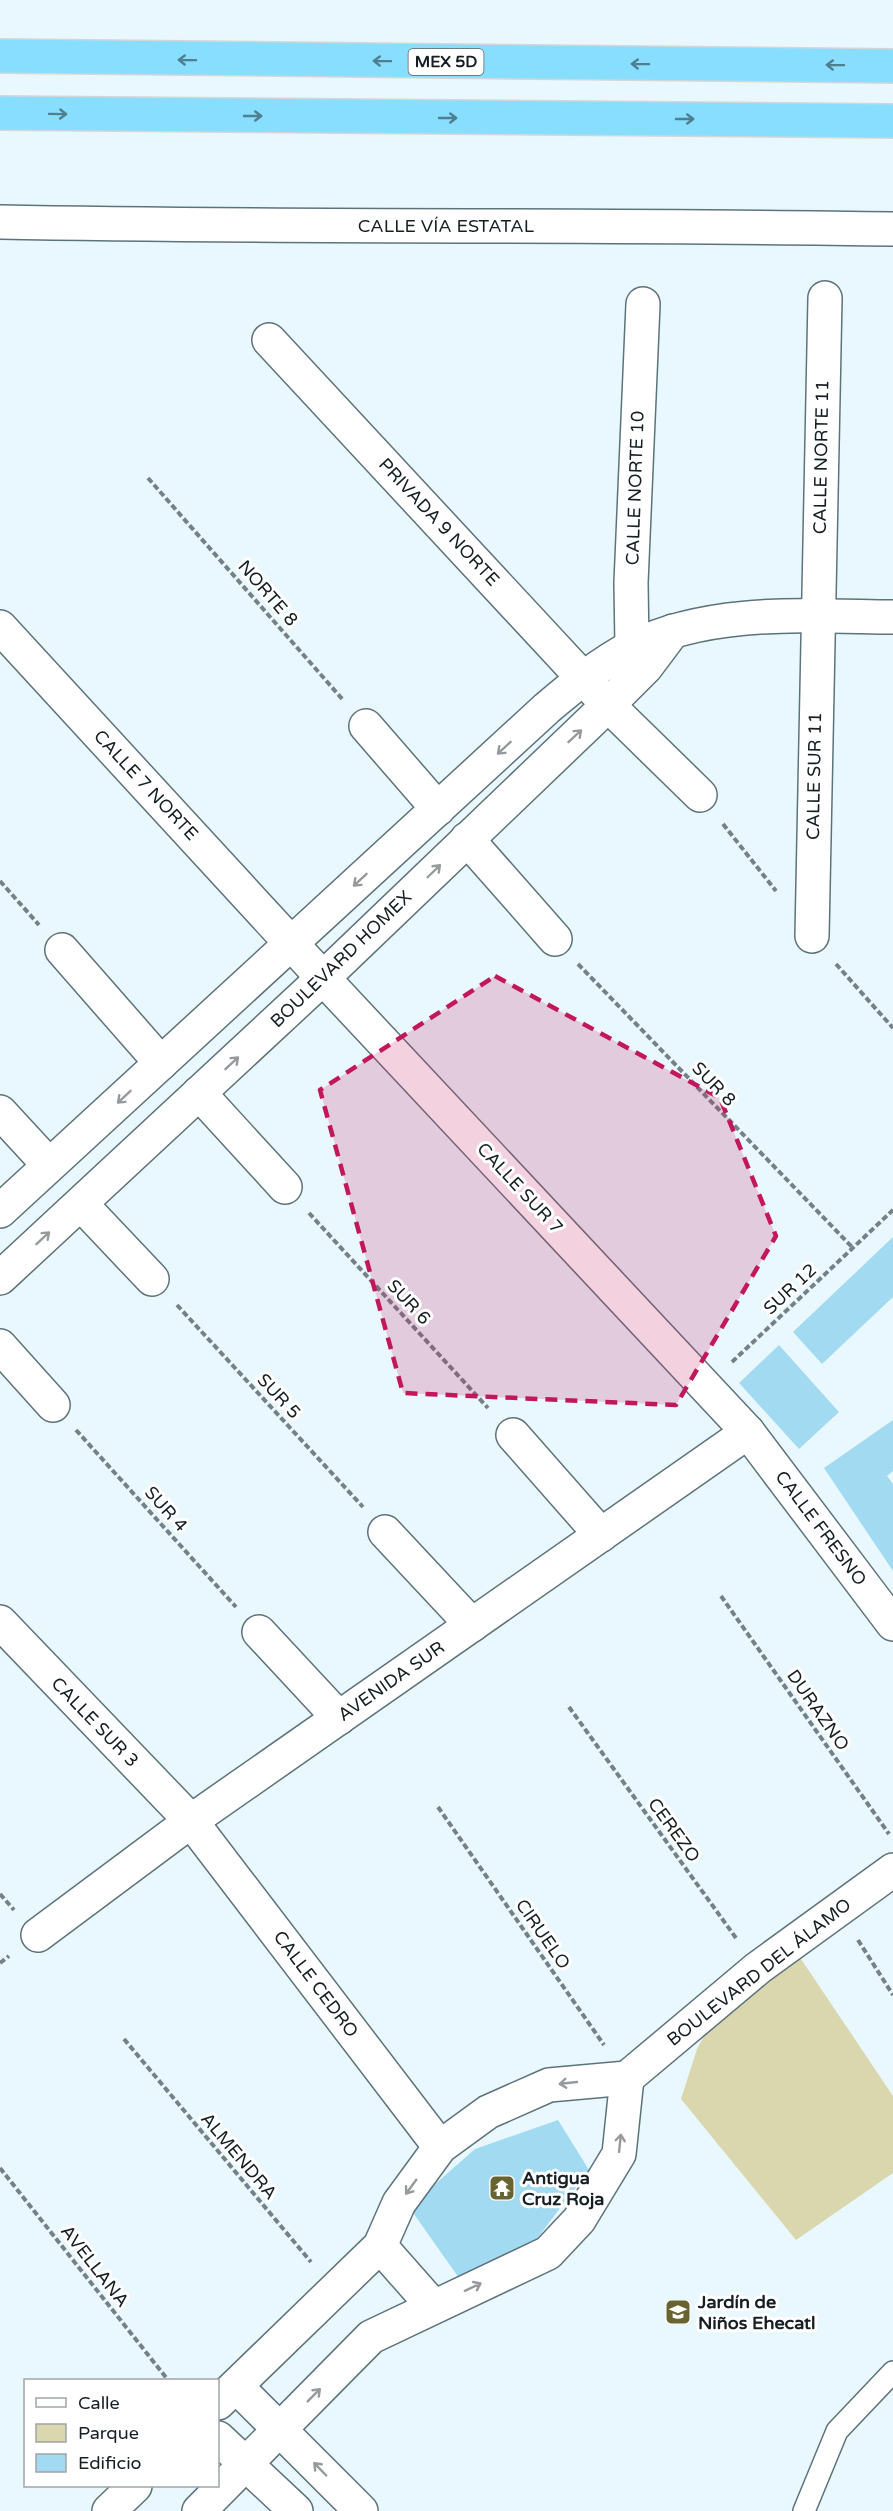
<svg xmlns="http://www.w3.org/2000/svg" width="893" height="2511" font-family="'Varela Round',sans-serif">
  <rect width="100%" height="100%" fill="#e9f8fe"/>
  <path fill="#dad7af" d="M 799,1956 L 893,2096 L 893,2173 L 796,2240 L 681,2099 L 697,2049 L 715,2015 Z"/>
  <g fill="#a2daf1">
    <path d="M 893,1237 L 893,1297 L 822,1364 L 793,1332 Z"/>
    <path d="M 779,1345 L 839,1412 L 799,1449 L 739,1383 Z"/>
    <path d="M 893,1420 L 893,1471 L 887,1476 L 893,1484 L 893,1571 L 824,1468 Z"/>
    <path d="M 558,2120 L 589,2170 L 526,2253 L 459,2278 L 409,2207 L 475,2149 Z"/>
  </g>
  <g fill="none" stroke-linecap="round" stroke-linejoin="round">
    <g stroke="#5d737c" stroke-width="24">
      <path id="service" d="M 804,2511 L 837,2431 L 893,2372"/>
    </g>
    <g stroke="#5d737c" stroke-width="36">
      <g id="minor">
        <path d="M 0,222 C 298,228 595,224 893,229"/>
        <path d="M 643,304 L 631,583 L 632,647 L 643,663"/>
        <path d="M 269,340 L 608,705 L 700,795"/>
        <path d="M 0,627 L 323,978 L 748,1432 L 893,1624"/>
        <path d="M 366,726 L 438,809"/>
        <path d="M 467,839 L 555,939"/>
        <path d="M 812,936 L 825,298"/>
        <path d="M 62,950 L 161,1063"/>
        <path d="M 199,1093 L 285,1187"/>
        <path d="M 0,1112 L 49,1165"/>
        <path d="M 81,1204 L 152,1279"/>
        <path d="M 0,1211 L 547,708 C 573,686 601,663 632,647 C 712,608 807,616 893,617"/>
        <path d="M 0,1278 L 323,978 L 608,705 L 646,667 L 673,631"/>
        <path d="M 0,1346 L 53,1405"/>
        <path d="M 513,1435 L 601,1535"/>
        <path d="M 385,1532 L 472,1625"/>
        <path d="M 0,1622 L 191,1821 L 440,2147"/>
        <path d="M 259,1632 L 339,1718"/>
        <path d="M 38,1935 L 191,1821 L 748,1432"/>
        <path d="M 627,2078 L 758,1968 L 893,1870"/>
        <path d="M 380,2246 L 433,2306"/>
        <path d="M 236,2386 L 361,2511"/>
        <path d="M 218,2403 L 380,2246 L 399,2203 L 440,2147 L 488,2112 L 549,2085 L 627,2078"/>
        <path d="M 218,2438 L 296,2511"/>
        <path d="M 109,2511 L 135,2486"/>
        <path d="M 199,2511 L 371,2337 L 548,2253 L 579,2220 L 619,2154 L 627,2078"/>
      </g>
    </g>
    <g stroke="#d5d6d7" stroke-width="36">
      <g id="motorway">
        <path d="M 0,56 L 893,66"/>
        <path d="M 0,113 L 893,121"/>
      </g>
    </g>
    <g stroke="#758186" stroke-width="4" stroke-dasharray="6 3" stroke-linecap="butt">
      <path d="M 148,478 L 344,701"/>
      <path d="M 723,824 L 776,891"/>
      <path d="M 0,881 L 39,925"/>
      <path d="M 578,964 L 853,1248"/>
      <path d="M 836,964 L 893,1028"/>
      <path d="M 309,1213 L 488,1408"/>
      <path d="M 177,1305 L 363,1507"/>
      <path d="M 732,1362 L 893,1210"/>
      <path d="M 76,1430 L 236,1607"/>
      <path d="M 721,1596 L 889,1834"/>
      <path d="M 569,1707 L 736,1938"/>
      <path d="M 438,1807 L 604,2045"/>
      <path d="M 0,1894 L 14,1910"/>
      <path d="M 858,1940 L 893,1995"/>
      <path d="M 0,1963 L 9,1956"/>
      <path d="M 124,2039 L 311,2262"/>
      <path d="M 0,2168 L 168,2380"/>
    </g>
    <use href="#service" stroke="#fff" stroke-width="21"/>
    <use href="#minor" stroke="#fff" stroke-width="33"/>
    <use href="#motorway" stroke="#88deff" stroke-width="33"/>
  </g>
  <defs><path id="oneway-shaft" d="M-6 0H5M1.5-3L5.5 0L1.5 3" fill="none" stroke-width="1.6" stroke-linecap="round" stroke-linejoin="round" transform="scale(1.5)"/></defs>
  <g stroke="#4e7e90">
    <use href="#oneway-shaft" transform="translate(187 60) rotate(-179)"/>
    <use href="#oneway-shaft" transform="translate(382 61) rotate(-179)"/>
    <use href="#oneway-shaft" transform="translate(640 64) rotate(-179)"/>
    <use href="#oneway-shaft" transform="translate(835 65) rotate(-179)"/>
    <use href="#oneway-shaft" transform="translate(58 114) rotate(1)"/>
    <use href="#oneway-shaft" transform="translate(253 116)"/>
    <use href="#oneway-shaft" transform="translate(448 118)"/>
    <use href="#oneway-shaft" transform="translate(685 119)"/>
  </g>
  <g stroke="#969a9c">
    <use href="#oneway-shaft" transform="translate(575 736) rotate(-43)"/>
    <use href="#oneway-shaft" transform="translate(504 748) rotate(137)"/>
    <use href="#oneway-shaft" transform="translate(434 871) rotate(-44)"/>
    <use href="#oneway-shaft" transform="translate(360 880) rotate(137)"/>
    <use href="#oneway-shaft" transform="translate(232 1063) rotate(-43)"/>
    <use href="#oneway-shaft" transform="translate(124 1097) rotate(137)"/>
    <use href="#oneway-shaft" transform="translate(43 1238) rotate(-43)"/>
    <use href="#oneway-shaft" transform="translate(568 2083) rotate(174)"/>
    <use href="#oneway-shaft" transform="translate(620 2143) rotate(-84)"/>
    <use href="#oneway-shaft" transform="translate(411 2187) rotate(126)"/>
    <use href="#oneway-shaft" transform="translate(473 2287) rotate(-25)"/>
    <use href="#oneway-shaft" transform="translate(314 2395) rotate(-45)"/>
    <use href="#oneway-shaft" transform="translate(320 2469) rotate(-134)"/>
  </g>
  <path fill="#c2185b" fill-opacity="0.2" stroke="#c2185b" stroke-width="4.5" stroke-dasharray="12 8" stroke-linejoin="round" d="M 495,976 L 720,1098 L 776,1236 L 676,1405 L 403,1393 L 320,1090 Z"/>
  <defs>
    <g id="temple-square" transform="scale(1.35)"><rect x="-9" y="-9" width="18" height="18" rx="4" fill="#686431" stroke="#fff"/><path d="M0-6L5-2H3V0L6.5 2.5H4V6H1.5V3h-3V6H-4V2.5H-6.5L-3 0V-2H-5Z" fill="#fff"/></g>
    <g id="school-square" transform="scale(1.35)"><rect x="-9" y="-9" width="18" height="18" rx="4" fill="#686431" stroke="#fff"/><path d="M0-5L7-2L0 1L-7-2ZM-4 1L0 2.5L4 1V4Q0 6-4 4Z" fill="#fff"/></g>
  </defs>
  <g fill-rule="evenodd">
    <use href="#temple-square" x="502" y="2188"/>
    <use href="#school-square" x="678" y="2312"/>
  </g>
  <g text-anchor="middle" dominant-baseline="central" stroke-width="6" stroke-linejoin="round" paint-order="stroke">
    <rect fill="#fff" stroke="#5b6264" stroke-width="1.5" x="408.5" y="49" width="75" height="26" rx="4.5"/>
    <g font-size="16" font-weight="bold" fill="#151e22">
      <text x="446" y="62">MEX 5D</text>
    </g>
    <g font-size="18" fill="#151e22" stroke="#fff">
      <text x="446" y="226">CALLE VÍA ESTATAL</text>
      <text transform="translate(821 457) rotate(-89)">CALLE NORTE 11</text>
      <text transform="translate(635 488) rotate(-88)">CALLE NORTE 10</text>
      <text transform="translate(439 522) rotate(47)">PRIVADA 9 NORTE</text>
      <text transform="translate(268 593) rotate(49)">NORTE 8</text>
      <text transform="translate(814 776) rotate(-89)">CALLE SUR 11</text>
      <text transform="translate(146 785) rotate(47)">CALLE 7 NORTE</text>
      <text transform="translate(341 959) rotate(-44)">BOULEVARD HOMEX</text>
      <text transform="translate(714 1084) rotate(46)">SUR 8</text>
      <text transform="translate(520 1188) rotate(47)">CALLE SUR 7</text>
      <text transform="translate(790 1289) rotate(-43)">SUR 12</text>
      <text transform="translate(409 1302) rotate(47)">SUR 6</text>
      <text transform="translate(279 1396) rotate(47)">SUR 5</text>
      <text transform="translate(166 1509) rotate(48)">SUR 4</text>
      <text transform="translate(821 1528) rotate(53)">CALLE FRESNO</text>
      <text transform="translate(391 1681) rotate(-35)">AVENIDA SUR</text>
      <text transform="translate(818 1710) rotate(55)">DURAZNO</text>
      <text transform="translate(95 1722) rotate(46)">CALLE SUR 3</text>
      <text transform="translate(674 1830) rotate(54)">CEREZO</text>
      <text transform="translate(543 1934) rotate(55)">CIRUELO</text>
      <text transform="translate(759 1972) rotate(-38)">BOULEVARD DEL ÁLAMO</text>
      <text transform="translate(316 1984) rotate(53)">CALLE CEDRO</text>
      <text transform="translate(239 2156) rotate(50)">ALMENDRA</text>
      <text transform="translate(95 2266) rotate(52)">AVELLANA</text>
    </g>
    <g font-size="18" font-weight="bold" fill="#151e22" stroke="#fff" text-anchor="start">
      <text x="522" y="2178">Antigua<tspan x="522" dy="21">Cruz Roja</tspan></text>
      <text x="698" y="2302">Jardín de<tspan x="698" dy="21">Niños Ehecatl</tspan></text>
    </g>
  </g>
  <rect x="24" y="2379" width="195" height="108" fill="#ffffff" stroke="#a1a5a7" stroke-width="1.5"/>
  <rect x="36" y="2398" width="30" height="9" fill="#ffffff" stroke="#a1a5a7" stroke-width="1.5"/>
  <text x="78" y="2409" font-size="18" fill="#151e22">Calle</text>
  <rect x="36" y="2424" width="30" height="18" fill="#dad7af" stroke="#a1a5a7" stroke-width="1.5"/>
  <text x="78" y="2439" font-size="18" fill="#151e22">Parque</text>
  <rect x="36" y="2454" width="30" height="18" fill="#a2daf1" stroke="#a1a5a7" stroke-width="1.5"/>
  <text x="78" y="2469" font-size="18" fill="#151e22">Edificio</text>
</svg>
